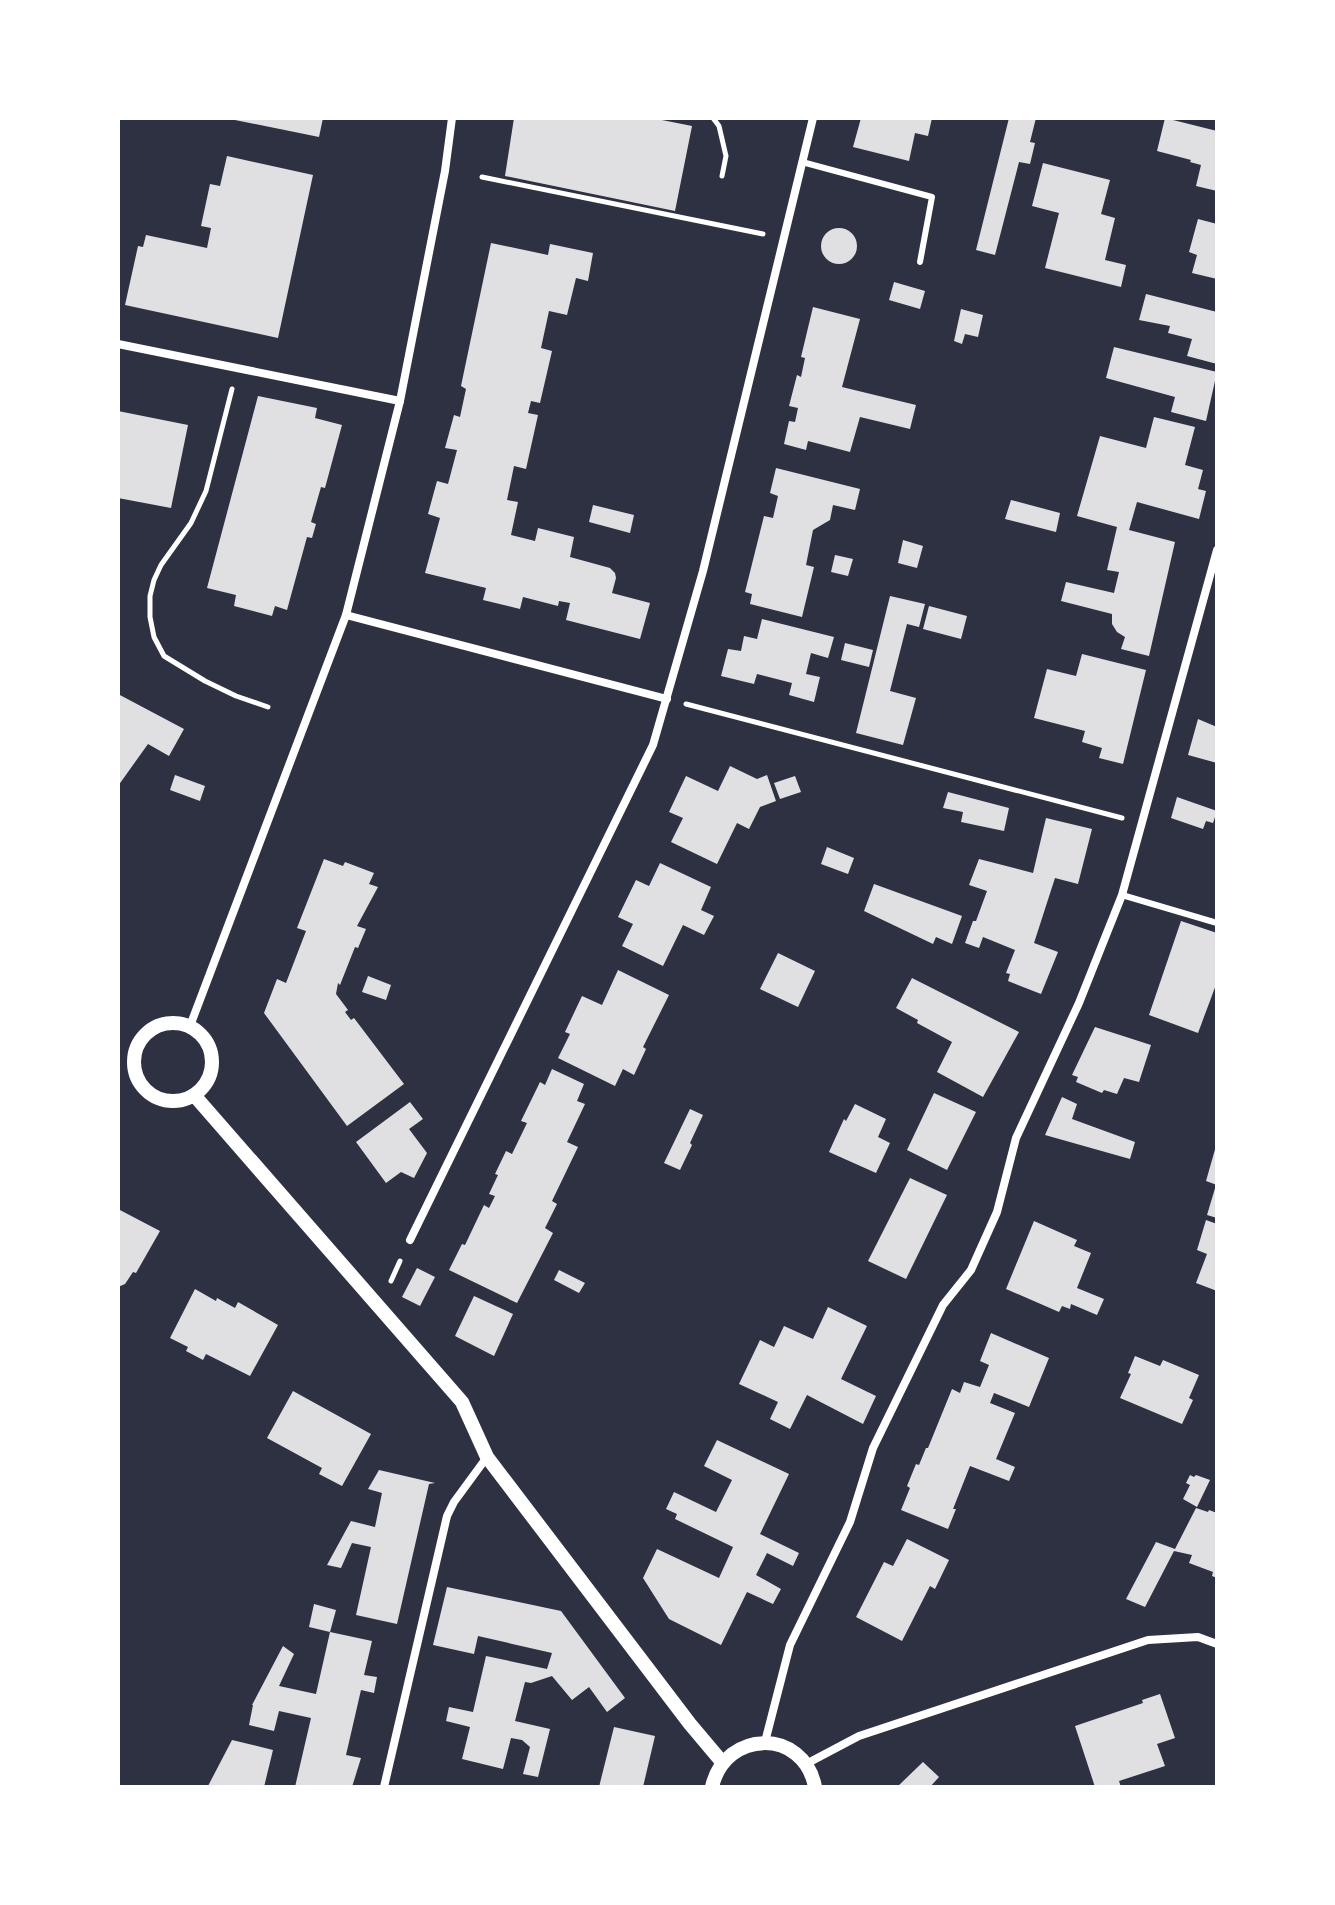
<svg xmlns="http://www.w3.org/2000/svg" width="1335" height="1905" font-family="Roboto,sans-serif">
  <rect width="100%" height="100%" fill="#2d3142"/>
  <g fill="#e0e0e3">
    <path d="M 230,118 L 323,118 L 319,137 L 230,119 Z"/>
    <path d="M 514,118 L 652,118 L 692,126 L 675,211 L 505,176 Z"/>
    <path d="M 861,118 L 932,118 L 928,136 L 915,133 L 909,161 L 853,147 Z"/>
    <path d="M 1009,118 L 1036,118 L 1030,142 L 1035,143 L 1030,164 L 1019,162 L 995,255 L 976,250 Z"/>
    <path d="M 1165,118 L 1217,131 L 1217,191 L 1196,186 L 1201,165 L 1190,162 L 1191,160 L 1157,151 Z"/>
    <path d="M 227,156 L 313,175 L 278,338 L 125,305 L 138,246 L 143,247 L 146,235 L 207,248 L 211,228 L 201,226 L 210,184 L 220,186 Z"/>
    <path d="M 1043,163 L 1110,180 L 1101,214 L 1115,218 L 1105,260 L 1126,265 L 1121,287 L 1045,268 L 1059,213 L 1032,206 Z"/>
    <path d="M 1198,219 L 1217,224 L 1217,279 L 1192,273 L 1197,255 L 1189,252 Z"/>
    <circle cx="839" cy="246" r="18"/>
    <path d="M 491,243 L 548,255 L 550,244 L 593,253 L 588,281 L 576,278 L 567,315 L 549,311 L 541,348 L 552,351 L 540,403 L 531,401 L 528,413 L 538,415 L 526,469 L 514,466 L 507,500 L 518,502 L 511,535 L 535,541 L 538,528 L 574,537 L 570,557 L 610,568 L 615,573 L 616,578 L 612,593 L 650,603 L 640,639 L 566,620 L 570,603 L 559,601 L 558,606 L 523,597 L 520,609 L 483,600 L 486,588 L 425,573 L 440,518 L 428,514 L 437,481 L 448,484 L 457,450 L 445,448 L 454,415 L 460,417 L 466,389 L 461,386 Z"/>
    <path d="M 894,282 L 925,291 L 920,309 L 889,300 Z"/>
    <path d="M 1146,294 L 1217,312 L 1217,364 L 1187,356 L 1192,339 L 1168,333 L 1170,326 L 1139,320 Z"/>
    <path d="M 813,307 L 860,319 L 842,387 L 916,405 L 910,429 L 860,417 L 850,452 L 808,441 L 806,450 L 784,444 L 789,421 L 795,422 L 798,408 L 789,406 L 797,375 L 801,377 L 805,358 L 801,357 Z"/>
    <path d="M 961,309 L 983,315 L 978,337 L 965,334 L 962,344 L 954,341 Z"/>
    <path d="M 1114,347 L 1217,372 L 1206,421 L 1171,412 L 1175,397 L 1106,378 Z"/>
    <path d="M 258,396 L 317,408 L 315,418 L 342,425 L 325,488 L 321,487 L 311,522 L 316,524 L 312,538 L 307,537 L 287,610 L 275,606 L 272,616 L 234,606 L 236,595 L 207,588 Z"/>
    <path d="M 118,411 L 188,425 L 171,508 L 118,498 Z"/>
    <path d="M 1154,417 L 1195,427 L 1185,465 L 1203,470 L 1198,489 L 1206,491 L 1199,519 L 1137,502 L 1129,530 L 1175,542 L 1149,656 L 1121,649 L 1125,637 L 1117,632 L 1112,624 L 1112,614 L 1061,601 L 1066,582 L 1114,593 L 1119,572 L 1107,570 L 1117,527 L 1077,516 L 1100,436 L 1146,448 Z"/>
    <path d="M 776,468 L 860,489 L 855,510 L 833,505 L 830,520 L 813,530 L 806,565 L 814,567 L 802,617 L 750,604 L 752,594 L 745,592 L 764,516 L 773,518 L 778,496 L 770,493 Z"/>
    <path d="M 1011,500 L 1060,513 L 1056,532 L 1005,519 Z"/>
    <path d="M 593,505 L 634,515 L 630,533 L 589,522 Z"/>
    <path d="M 903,540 L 923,546 L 917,568 L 898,563 Z"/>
    <path d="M 835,555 L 853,559 L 848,576 L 831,572 Z"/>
    <path d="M 890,596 L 925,604 L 919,627 L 907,624 L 890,691 L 916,698 L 903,745 L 856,733 Z"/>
    <path d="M 929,606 L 967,616 L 961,639 L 923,629 Z"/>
    <path d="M 762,619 L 834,637 L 828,658 L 811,653 L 806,674 L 820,677 L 814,702 L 789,695 L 792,683 L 757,674 L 754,684 L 721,676 L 728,649 L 741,651 L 744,636 L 757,639 Z"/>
    <path d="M 845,643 L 873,650 L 869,667 L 841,660 Z"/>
    <path d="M 1082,654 L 1146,670 L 1123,764 L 1099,758 L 1102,748 L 1082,742 L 1085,731 L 1034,718 L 1047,669 L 1076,676 Z"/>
    <path d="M 118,694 L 184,729 L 169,756 L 148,744 L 118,786 Z"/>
    <path d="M 1198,719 L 1217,727 L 1217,763 L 1188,755 Z"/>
    <path d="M 730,766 L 757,779 L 767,775 L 776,801 L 760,807 L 749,829 L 737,823 L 717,864 L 671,842 L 683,818 L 669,812 L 686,776 L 718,791 Z"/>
    <path d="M 175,775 L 205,786 L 200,801 L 170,790 Z"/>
    <path d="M 795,776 L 801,792 L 780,799 L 774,783 Z"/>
    <path d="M 948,792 L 1009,808 L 1004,831 L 961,822 L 963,812 L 943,808 Z"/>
    <path d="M 1177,797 L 1217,811 L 1213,823 L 1206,821 L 1203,829 L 1171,818 Z"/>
    <path d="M 1046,818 L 1092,829 L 1078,884 L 1055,878 L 1034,943 L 1058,952 L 1041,994 L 1008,981 L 1010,974 L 1006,973 L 1015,950 L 983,937 L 979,948 L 965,943 L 973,921 L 976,921 L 987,891 L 969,885 L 979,859 L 1033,873 Z"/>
    <path d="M 827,847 L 854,858 L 848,874 L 821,864 Z"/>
    <path d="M 324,859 L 343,866 L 345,862 L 374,873 L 369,884 L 378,887 L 357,926 L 366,929 L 358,948 L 355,947 L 340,985 L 338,983 L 336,994 L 348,1010 L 345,1012 L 351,1020 L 354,1018 L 404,1084 L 347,1126 L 264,1013 L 277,979 L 286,983 L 306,931 L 297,928 Z"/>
    <path d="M 660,863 L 711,887 L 701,910 L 714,916 L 704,935 L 683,925 L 663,966 L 622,946 L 633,924 L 618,917 L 636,880 L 649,886 Z"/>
    <path d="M 874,884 L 962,916 L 952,944 L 936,937 L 933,944 L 864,911 Z"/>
    <path d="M 1181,921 L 1217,933 L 1217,982 L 1198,1033 L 1149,1015 Z"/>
    <path d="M 778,953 L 815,971 L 798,1007 L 760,989 Z"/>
    <path d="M 618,970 L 669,995 L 643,1047 L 646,1049 L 634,1075 L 623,1069 L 615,1086 L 558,1058 L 570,1034 L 565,1032 L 582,996 L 602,1005 Z"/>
    <path d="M 368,976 L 391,985 L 386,1000 L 362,992 Z"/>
    <path d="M 912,978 L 1019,1032 L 983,1097 L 937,1072 L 952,1042 L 917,1023 L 918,1020 L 896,1008 Z"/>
    <path d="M 1095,1027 L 1151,1045 L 1139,1082 L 1124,1078 L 1117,1094 L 1104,1090 L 1102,1093 L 1076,1082 L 1078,1077 L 1072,1075 Z"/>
    <path d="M 552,1069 L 584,1084 L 577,1101 L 585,1104 L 567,1142 L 578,1147 L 552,1201 L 557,1204 L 545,1228 L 553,1233 L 517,1303 L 449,1270 L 462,1244 L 465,1245 L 484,1205 L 489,1208 L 495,1196 L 489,1194 L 498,1175 L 495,1174 L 506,1151 L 512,1154 L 527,1123 L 521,1121 L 540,1082 L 545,1085 Z"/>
    <path d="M 934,1093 L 976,1112 L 947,1170 L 907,1150 Z"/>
    <path d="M 1062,1097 L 1077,1104 L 1072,1119 L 1135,1142 L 1130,1159 L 1045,1135 Z"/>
    <path d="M 410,1102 L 423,1119 L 409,1129 L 427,1153 L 414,1178 L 401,1172 L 386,1183 L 356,1142 Z"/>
    <path d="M 855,1104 L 886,1119 L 878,1137 L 890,1143 L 876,1173 L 829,1152 L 844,1119 L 846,1121 Z"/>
    <path d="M 690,1109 L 703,1115 L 690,1143 L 692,1145 L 680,1170 L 664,1163 Z"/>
    <path d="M 1216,1146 L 1217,1146 L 1217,1185 L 1206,1181 Z"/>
    <path d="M 910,1178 L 947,1195 L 906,1279 L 868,1261 Z"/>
    <path d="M 1216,1185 L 1217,1185 L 1217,1218 L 1207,1215 Z"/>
    <path d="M 118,1209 L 160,1231 L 136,1273 L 133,1272 L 125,1284 L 118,1287 Z"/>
    <path d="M 1206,1220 L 1217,1224 L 1217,1291 L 1196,1283 L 1207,1254 L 1197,1250 Z"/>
    <path d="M 1034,1221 L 1077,1240 L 1074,1246 L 1091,1253 L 1077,1288 L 1104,1299 L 1097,1315 L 1071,1304 L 1070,1309 L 1062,1306 L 1059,1312 L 1006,1289 Z"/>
    <path d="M 417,1268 L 435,1277 L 420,1306 L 402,1297 Z"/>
    <path d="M 559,1270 L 585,1283 L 579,1293 L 554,1280 Z"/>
    <path d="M 195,1289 L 216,1301 L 217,1298 L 235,1308 L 238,1302 L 278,1325 L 250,1376 L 206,1354 L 203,1360 L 186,1351 L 188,1347 L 170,1338 Z"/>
    <path d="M 474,1296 L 513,1314 L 494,1356 L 455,1336 Z"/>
    <path d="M 828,1307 L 867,1326 L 841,1379 L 876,1396 L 863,1424 L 807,1395 L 790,1429 L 770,1419 L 778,1402 L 739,1384 L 760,1340 L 774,1347 L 784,1326 L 813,1339 Z"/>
    <path d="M 991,1333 L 1049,1358 L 1029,1407 L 994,1393 L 990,1403 L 1015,1413 L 996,1459 L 1015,1467 L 1009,1481 L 970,1466 L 953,1509 L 956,1509 L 948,1529 L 901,1510 L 910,1488 L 907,1486 L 916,1464 L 919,1465 L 926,1448 L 928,1448 L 952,1389 L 960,1393 L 964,1382 L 980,1387 L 989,1365 L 980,1361 Z"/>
    <path d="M 1135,1356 L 1160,1366 L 1163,1360 L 1199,1375 L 1189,1398 L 1193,1400 L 1182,1424 L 1120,1398 L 1131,1374 L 1128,1373 Z"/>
    <path d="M 293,1391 L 371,1434 L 342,1486 L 319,1474 L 322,1468 L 267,1438 Z"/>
    <path d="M 717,1440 L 789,1474 L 760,1534 L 799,1553 L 793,1566 L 767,1553 L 756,1575 L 781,1589 L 773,1604 L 747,1592 L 721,1645 L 669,1619 L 643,1578 L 657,1549 L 719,1578 L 733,1547 L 675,1519 L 677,1514 L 666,1509 L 674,1492 L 716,1512 L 732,1480 L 704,1466 Z"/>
    <path d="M 379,1470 L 435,1483 L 429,1484 L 397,1624 L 356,1615 L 371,1547 L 352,1543 L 341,1568 L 327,1565 L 351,1521 L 375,1527 L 382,1493 L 368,1489 Z"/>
    <path d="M 1190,1475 L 1194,1477 L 1196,1475 L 1210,1480 L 1197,1507 L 1183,1499 L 1190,1485 L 1186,1483 Z"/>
    <path d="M 1196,1508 L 1208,1512 L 1209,1510 L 1217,1513 L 1217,1578 L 1212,1576 L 1213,1572 L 1189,1563 L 1192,1555 L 1174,1551 L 1145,1607 L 1126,1599 L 1156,1542 L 1175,1549 Z"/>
    <path d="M 907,1539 L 949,1560 L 935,1589 L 930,1586 L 902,1641 L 856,1617 L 884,1562 L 893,1566 Z"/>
    <path d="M 447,1587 L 561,1611 L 625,1698 L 607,1712 L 589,1687 L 572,1700 L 552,1676 L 531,1683 L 525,1682 L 515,1721 L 550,1729 L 538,1777 L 523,1774 L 530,1747 L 522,1740 L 511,1738 L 503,1769 L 462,1759 L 470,1727 L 446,1721 L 449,1707 L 473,1712 L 486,1656 L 547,1669 L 552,1653 L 478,1636 L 474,1654 L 433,1645 Z"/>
    <path d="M 314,1604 L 336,1610 L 330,1632 L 309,1627 Z"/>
    <path d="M 330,1632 L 372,1641 L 364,1675 L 377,1677 L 374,1693 L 361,1690 L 346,1755 L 361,1758 L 352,1787 L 295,1787 L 311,1718 L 279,1711 L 274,1731 L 249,1725 L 253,1705 L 252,1705 L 283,1646 L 294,1654 L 279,1686 L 316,1694 Z"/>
    <path d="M 1160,1694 L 1175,1738 L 1157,1744 L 1165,1766 L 1119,1781 L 1121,1787 L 1095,1787 L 1075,1726 L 1143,1703 L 1142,1700 Z"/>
    <path d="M 614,1727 L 655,1736 L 643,1787 L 599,1787 Z"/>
    <path d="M 232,1740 L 273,1750 L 264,1787 L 208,1786 Z"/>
    <path d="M 923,1762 L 939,1777 L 930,1787 L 897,1787 Z"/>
  </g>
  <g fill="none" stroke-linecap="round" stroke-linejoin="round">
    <g stroke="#fff" stroke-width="5">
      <path d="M 713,118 L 719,126 L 726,156 L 722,176"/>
      <path d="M 482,177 L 763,234"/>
      <path d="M 232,389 L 206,491 L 191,523 L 161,565 L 154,580 L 150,596 L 150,617 L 154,637 L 164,656 L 205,681 L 236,696 L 268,707"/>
      <path d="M 686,704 L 1122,818"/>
      <path d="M 391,1281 L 400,1261"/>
    </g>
    <g stroke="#fff" stroke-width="6">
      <path d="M 802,162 L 932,197 L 920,262"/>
      <path d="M 1122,895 L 1217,923"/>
    </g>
    <g stroke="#fff" stroke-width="8">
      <path d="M 118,344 L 400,401"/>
      <path d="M 346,615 L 667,699"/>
      <path d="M 190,1026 L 346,615 L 400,401 L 445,171 L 452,118"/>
      <path d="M 410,1240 L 653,745 L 703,571 L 813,118"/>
      <path d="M 765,1742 L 790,1645 L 850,1522 L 873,1448 L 943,1305 L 971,1270 L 997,1212 L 1016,1138 L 1079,1003 L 1122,895 L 1217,550"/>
      <path d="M 806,1764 L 859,1736 L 1148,1640 L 1198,1637 L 1217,1644"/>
      <path d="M 384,1787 L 447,1516 L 454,1502 L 487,1457"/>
    </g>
    <g stroke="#fff" stroke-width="14">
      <circle cx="173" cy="1062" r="39"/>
      <path d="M 194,1095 L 462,1402 L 487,1457 L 690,1724 L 722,1762"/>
      <path d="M 712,1787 C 725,1729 804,1728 815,1787"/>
    </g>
  </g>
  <rect width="1335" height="1905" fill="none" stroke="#ffffff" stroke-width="240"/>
</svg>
